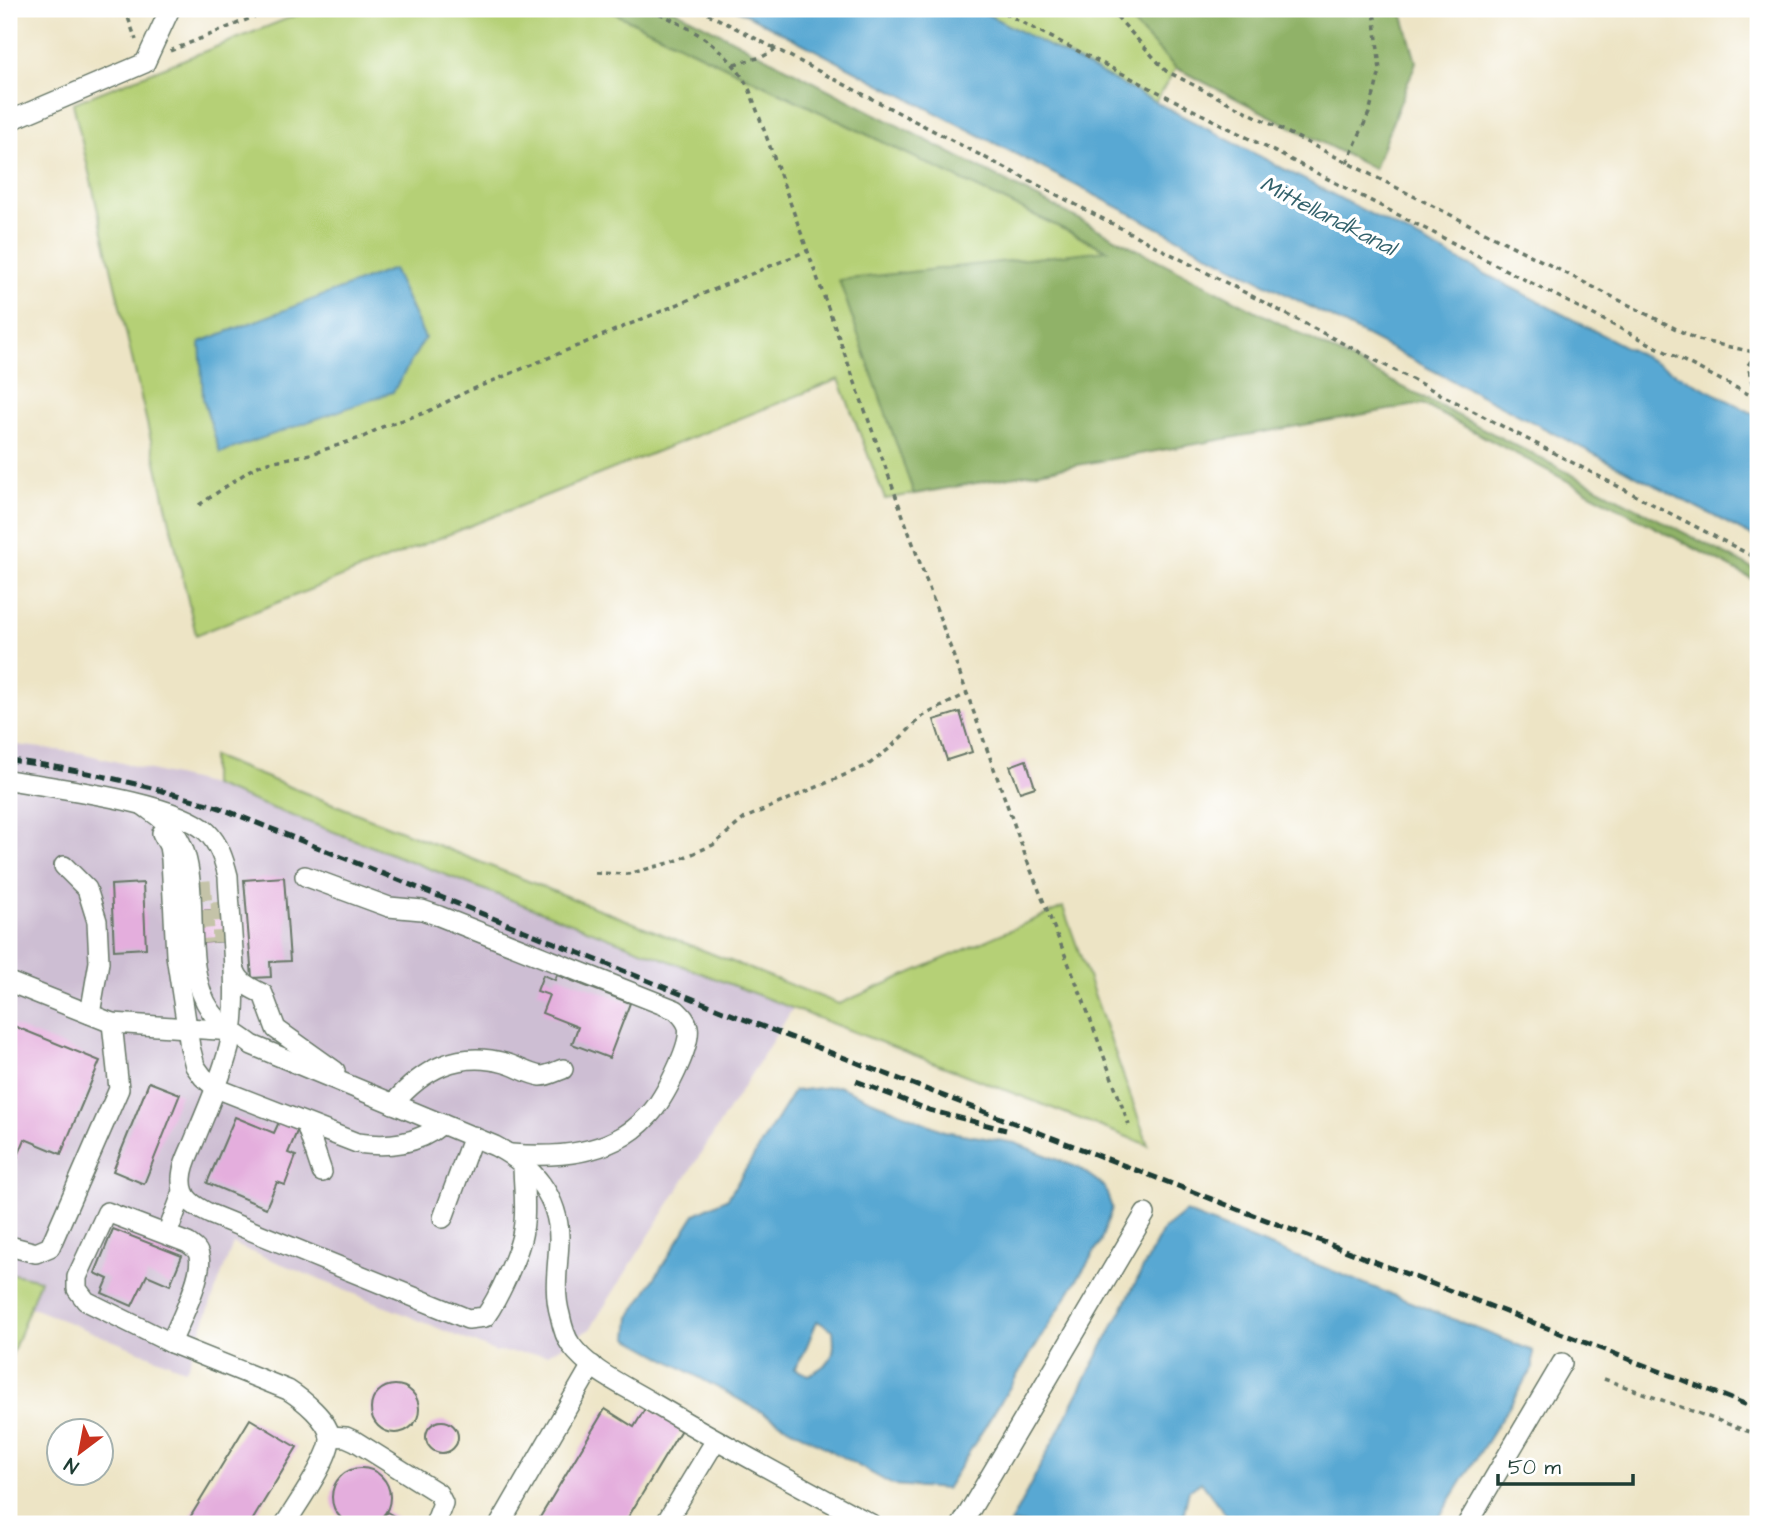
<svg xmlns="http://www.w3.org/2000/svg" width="1767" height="1533" font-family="'Architects Daughter',sans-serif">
  <rect width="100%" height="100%" fill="#fff"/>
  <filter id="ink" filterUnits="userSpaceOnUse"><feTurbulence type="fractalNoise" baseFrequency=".0143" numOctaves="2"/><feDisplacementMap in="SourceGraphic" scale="14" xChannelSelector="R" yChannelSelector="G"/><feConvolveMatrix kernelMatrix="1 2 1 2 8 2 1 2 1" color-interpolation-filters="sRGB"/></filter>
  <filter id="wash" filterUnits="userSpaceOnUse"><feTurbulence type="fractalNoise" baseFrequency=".00686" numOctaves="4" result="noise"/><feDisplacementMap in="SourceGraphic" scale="28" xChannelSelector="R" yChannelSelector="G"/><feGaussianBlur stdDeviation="1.57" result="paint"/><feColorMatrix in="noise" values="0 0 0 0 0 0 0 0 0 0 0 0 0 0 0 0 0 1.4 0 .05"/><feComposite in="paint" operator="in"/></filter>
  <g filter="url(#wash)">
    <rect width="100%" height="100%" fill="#ede4c5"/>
    <path fill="#cdbed3" d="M 9,744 L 81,753 L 212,785 L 793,1008 L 590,1329 L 548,1354 L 496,1352 L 233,1244 L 186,1370 L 30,1307 L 40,1280 L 9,1273 Z"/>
    <g fill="#b5d076" stroke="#6a8655" stroke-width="2">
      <path d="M 312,9 L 606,9 L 1109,251 L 840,280 L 914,494 L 885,499 L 839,379 L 196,635 L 73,103 Z"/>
      <path d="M 977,9 L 1119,9 L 1176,68 L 1155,102 Z"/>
      <path d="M 212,756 L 839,1004 L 1063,907 L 1148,1145 L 212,785 Z"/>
      <path d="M 9,1273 L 40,1280 L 9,1362 Z"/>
    </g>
    <g fill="#90b267" stroke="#58784e" stroke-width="2">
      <path d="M 606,9 L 673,9 L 1758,571 L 1758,582 L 1422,404 L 914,494 L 839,280 L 1107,250 Z"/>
      <path d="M 1119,9 L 1401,9 L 1416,62 L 1374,169 L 1176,68 Z"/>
    </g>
    <g fill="#59a8d3" stroke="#3c7284" stroke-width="2" fill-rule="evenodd">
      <path d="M 736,9 L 977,9 L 1758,416 L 1758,539 Z"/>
      <path d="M 393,269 L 425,338 L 393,392 L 220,453 L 203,399 L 200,342 Z"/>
      <path d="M 838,1086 L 944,1131 L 1015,1143 L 1079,1168 L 1104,1186 L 1112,1208 L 1100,1243 L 946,1489 L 893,1485 L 628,1338 L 630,1317 L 695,1214 L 728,1198 L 794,1091 ZM 817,1321 L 833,1330 C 836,1358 833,1361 809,1375 L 794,1369 L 804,1353 Z"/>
      <path d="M 1185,1212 L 1533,1351 L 1533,1368 L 1435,1524 L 1233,1524 L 1201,1482 L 1189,1490 L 1184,1512 L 1185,1524 L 1010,1524 L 1163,1230 Z"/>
    </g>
    <g id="blocks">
      <g fill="#e4aedd">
        <path d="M 960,712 L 972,752 L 947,760 L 934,720 Z"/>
        <path d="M 1026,760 L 1035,787 L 1020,792 L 1010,766 Z"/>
        <path d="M 284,877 L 290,961 L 270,962 L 271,977 L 252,978 L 244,880 Z"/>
        <path d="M 143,883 L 146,948 L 114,950 L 111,885 Z"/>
        <path d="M 225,909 L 227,941 L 200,943 L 198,911 Z"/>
        <path d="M 543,975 L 555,980 L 557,975 L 630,1003 L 609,1058 L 572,1044 L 578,1027 L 542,1013 L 549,995 L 537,991 Z"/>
        <path d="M 9,1024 L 100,1061 L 61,1154 L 25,1139 L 9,1178 Z"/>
        <path d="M 149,1082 L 180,1094 L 144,1184 L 113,1171 Z"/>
        <path d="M 235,1117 L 274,1133 L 279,1122 L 298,1129 L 288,1153 L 296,1156 L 285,1185 L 277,1182 L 266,1208 L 207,1183 Z"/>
        <path d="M 113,1229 L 182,1256 L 170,1285 L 147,1275 L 132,1306 L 102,1293 L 108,1279 L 95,1273 Z"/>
        <circle cx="395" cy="1409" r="24"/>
        <path d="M 646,1407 L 682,1428 L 624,1524 L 536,1524 L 605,1409 L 634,1427 Z"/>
        <path d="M 250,1419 L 297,1447 L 250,1524 L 186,1524 Z"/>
        <circle cx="442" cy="1437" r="16"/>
        <circle cx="361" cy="1497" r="29"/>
        <path d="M 387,1512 L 407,1524 L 379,1524 Z"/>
      </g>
    </g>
  </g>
  <g filter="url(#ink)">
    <use href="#blocks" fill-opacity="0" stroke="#677767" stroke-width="2"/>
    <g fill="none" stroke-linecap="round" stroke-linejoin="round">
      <g stroke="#c4c3a8" stroke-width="19" stroke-dasharray="19 10" stroke-linecap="butt">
        <path d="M 201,881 L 206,943"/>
        <path d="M 220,902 L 222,942"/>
      </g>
      <g stroke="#677767" stroke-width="22">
        <g id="minor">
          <path d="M 9,121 L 145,63 L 170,9"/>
          <path d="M 9,780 C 54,788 175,802 207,832 C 219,844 224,860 228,876 C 230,926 241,1000 229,1048 C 221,1079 207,1109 195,1139 C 190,1152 182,1165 182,1179 C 181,1199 194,1206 210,1214 L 468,1319 L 485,1317 C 498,1299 520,1252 523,1230 C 527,1209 523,1185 523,1163"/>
          <path d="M 144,806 C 152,812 162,818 169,826 C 210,867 175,960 211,1011 C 221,1026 238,1034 252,1045 L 495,1146 C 532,1165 560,1197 559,1241 C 558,1267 553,1290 560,1315 C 562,1325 565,1337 571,1345 C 590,1371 625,1386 653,1403 C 724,1445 798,1485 871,1524"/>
          <path d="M 162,833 L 169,846 L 171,859 L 176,955 L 190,1047 L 195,1066 L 203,1077 L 216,1088 L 357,1143 C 388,1147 417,1145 442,1124"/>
          <path d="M 64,866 L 87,889 L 97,921 L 99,962 L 90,1014"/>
          <path d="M 305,876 L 389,907 L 422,910 L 439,916 L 676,1010 C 681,1015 686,1019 688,1027 C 692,1046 663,1100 650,1114 C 640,1125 629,1134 616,1140 C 584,1156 545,1157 511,1154"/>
          <path d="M 234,967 C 238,983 249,987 263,994 L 276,1029 L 335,1071"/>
          <path d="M 9,982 L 112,1023 L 233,1031"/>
          <path d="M 393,1104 C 423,1069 458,1050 505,1063 C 516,1066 530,1075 541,1076 C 548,1076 557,1071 563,1069"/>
          <path d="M 306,1124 L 322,1172"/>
          <path d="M 107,1212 L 188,1243 C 193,1247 198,1249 199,1256 C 204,1275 179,1323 171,1343 L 86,1301 L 77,1289 L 77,1277 Z"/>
          <path d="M 443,1218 L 473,1136"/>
          <path d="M 167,1234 L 183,1192"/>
          <path d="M 9,1246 L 36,1253 L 50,1247 L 119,1089 L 112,1023"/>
          <path d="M 171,1343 L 288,1390 C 302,1399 329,1420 330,1438 C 331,1457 296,1506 285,1524"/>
          <path d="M 330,1436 L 346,1437 L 355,1441 L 438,1493 L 443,1503 L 435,1524"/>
          <path d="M 500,1524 L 592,1365"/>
          <path d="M 665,1524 L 716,1440"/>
          <path d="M 962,1524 L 1145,1214"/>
          <path d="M 1467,1524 L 1562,1363"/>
        </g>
      </g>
      <g stroke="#677767" stroke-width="3.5" stroke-dasharray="5 5" stroke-linecap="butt">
        <path d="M 125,9 L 136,40"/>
        <path d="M 650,9 C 691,28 729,47 750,91 L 1028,863 L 1084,1002 L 1129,1125"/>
        <path d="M 699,9 L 776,49"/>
        <path d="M 996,9 L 1758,399"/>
        <path d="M 1110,9 L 1166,71 L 1698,340 L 1758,353"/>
        <path d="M 170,51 L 273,9"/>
        <path d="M 734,64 L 762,57 L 776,49 L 1758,559"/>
        <path d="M 1347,163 L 1369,113 L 1380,71 L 1374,9"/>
        <path d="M 1757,353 L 1748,365 L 1752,383 L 1758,390"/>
        <path d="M 199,505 L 250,470 L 264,463 L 311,454 L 363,437 L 382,427 L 427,412 L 466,392 L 809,250"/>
        <path d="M 595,873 L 628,874 L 673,862 L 713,845 L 745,818 L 868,765 L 889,749 L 923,716 L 968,693"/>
        <path d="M 1604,1379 L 1758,1435"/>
      </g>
      <use href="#minor" stroke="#fff" stroke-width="19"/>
      <g stroke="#1f3d34" stroke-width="5" stroke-dasharray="10 5" stroke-linecap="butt">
        <path d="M 9,760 C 81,769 151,786 220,808 L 738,1017 L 1758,1409"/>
        <path d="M 856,1081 L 929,1110 L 1006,1130"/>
      </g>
    </g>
  </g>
  <g text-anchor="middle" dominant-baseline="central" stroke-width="7" stroke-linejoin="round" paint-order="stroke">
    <g font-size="23" font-style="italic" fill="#33626c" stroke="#fff">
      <text transform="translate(1328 216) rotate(27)">Mittellandkanal</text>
    </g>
  </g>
  <rect width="1767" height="1533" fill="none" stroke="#fff" stroke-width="35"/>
  <g transform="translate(80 1452) rotate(212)"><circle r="33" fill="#ffffff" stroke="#a5b1ae" stroke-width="2"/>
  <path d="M0-5L12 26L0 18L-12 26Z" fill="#c8321e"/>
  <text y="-10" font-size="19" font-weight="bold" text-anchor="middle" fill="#1f3d34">N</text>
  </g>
  <path d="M1498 1474v10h135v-10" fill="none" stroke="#1f3d34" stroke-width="3.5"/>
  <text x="1508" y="1474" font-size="21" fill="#1f3d34" stroke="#ffffff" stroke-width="5" paint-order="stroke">50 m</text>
</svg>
